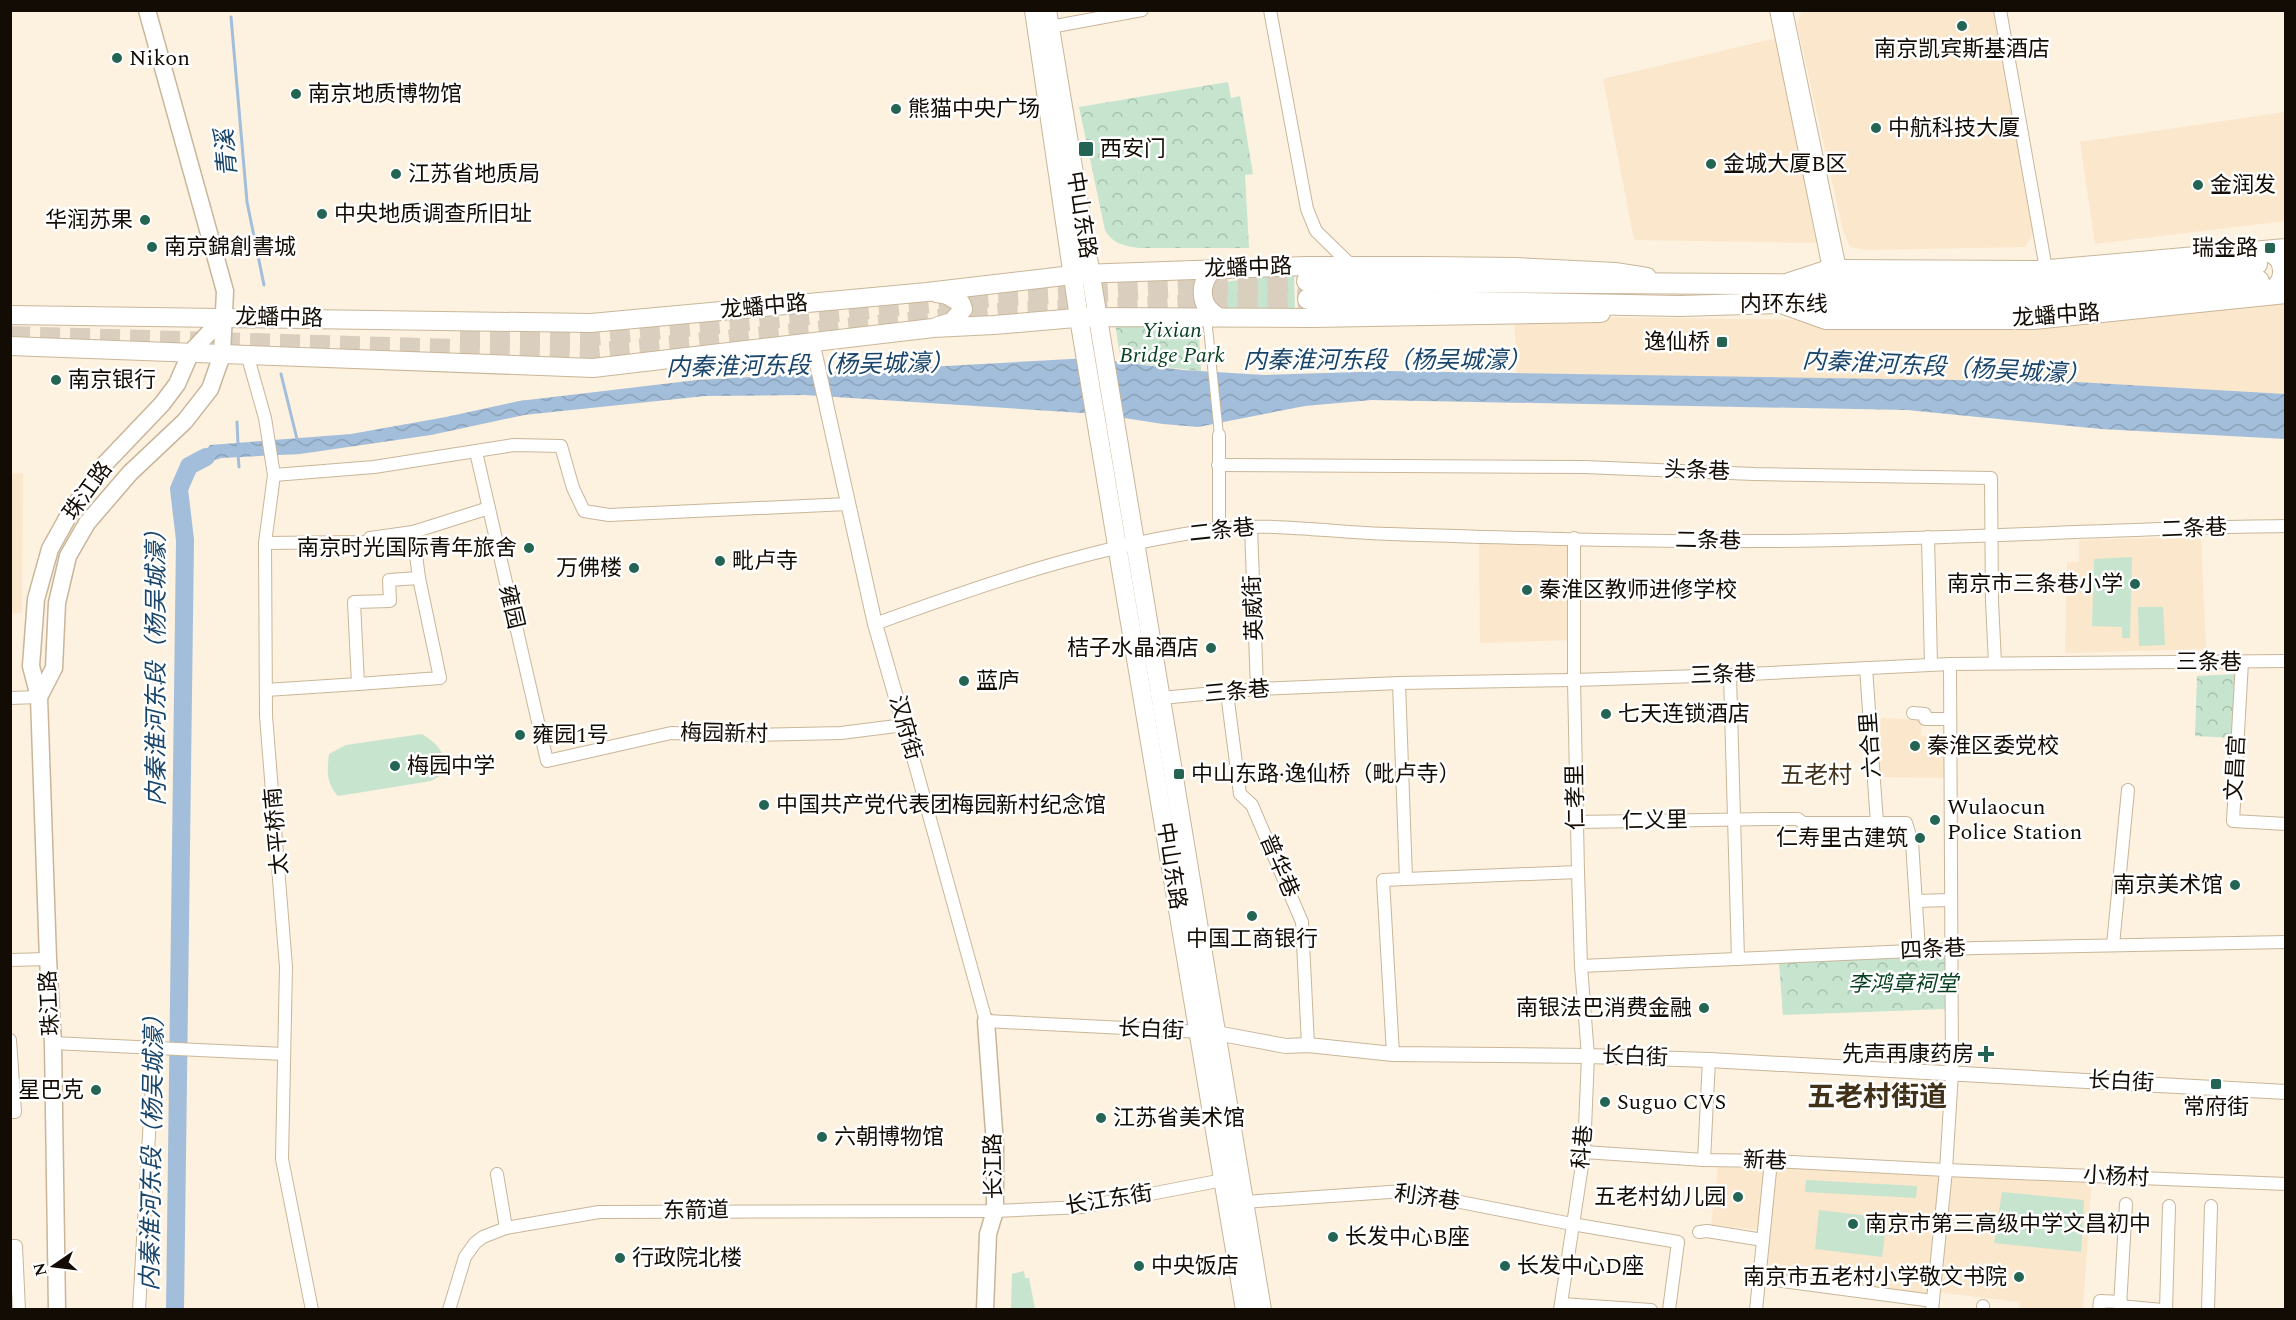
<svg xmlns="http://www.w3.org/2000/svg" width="2296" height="1320" font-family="Spectral,'Noto Sans SC',serif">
  <defs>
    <pattern id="forest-crowns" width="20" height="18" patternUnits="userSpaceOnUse" patternTransform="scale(1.5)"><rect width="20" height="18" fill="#c6e4ce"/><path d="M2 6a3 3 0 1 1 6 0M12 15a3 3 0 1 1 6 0" fill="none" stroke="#a9c2af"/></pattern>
    <pattern id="water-waves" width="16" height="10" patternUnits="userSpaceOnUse" patternTransform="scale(1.5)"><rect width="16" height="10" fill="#a3beda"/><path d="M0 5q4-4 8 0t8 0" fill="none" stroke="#8ba2b9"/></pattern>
  </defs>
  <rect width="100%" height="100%" fill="#fdf1df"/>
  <g fill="#fbe7cb">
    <path d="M 1802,11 L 1993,11 L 2032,228 L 2031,238 L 2025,247 L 1867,250 L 1850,247 L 1843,230 L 1797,24 Z"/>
    <path d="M 1777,38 L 1819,243 L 1634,240 L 1603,79 Z"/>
    <path d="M 2285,112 L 2285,221 L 2095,244 L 2080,142 Z"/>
    <path d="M 2285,296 L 2285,394 L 2077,382 L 1517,374 L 1514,316 L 1826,320 Z"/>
    <path d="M 23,473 L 22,613 L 11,614 L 10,474 Z"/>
    <path d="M 1479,537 L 1574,538 L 1574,640 L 1480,643 Z"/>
    <path d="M 2201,537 L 2206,649 L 2065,653 L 2067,562 L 2079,562 L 2079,540 Z"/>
    <path d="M 1881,718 L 1922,720 L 1921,736 L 1950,734 L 1950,778 L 1877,777 Z"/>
    <path d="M 1771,1161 L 2092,1176 L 2083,1309 L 2019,1309 L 2020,1302 L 1935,1292 L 1933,1301 L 1759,1278 Z"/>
    <path d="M 1718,1167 L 1765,1169 L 1759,1230 L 1711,1225 Z"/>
  </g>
  <g fill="#c6e4ce">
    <path d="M 1294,273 L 1295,313 L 1226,309 L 1216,305 L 1212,296 L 1217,283 Z"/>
    <path d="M 2132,557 L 2130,638 L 2122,638 L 2122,627 L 2092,626 L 2094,559 Z"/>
    <path d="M 2138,607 L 2163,607 L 2165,645 L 2139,646 Z"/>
    <path d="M 422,734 C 441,747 443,750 445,773 L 431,781 L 338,796 C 326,783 327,771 329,754 L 346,745 Z"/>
    <path d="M 1806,1180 L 1917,1186 L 1916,1198 L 1805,1192 Z"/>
    <path d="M 2002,1192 L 2084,1200 L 2081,1252 L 1994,1243 Z"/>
    <path d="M 1819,1210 L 1887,1218 L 1882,1257 L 1815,1249 Z"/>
    <path d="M 1024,1271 L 1025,1278 L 1029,1278 L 1035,1309 L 1011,1309 L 1012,1274 Z"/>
  </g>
  <g fill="url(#forest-crowns)">
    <path d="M 1228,82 L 1231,98 L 1240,96 L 1253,174 L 1245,175 L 1249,248 L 1139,248 C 1124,246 1113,244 1105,230 L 1079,107 Z"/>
    <path d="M 1114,317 L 1198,318 L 1201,371 L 1121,362 Z"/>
    <path d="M 2238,674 L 2235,738 L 2195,736 L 2197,676 Z"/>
    <path d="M 1946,955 L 1946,1009 L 1783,1015 L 1779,963 Z"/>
  </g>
  <path fill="url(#water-waves)" d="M 1089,358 L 1183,370 L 1264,375 L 1388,371 L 2077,382 L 2286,394 L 2285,439 L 2101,429 L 1907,410 L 1372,400 L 1305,406 L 1198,427 L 1163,424 L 1098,414 L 804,395 L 705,396 L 524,415 L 431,435 L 300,454 L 221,458 L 188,470 L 210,445 L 351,434 L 446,417 L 519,401 L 697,380 Z"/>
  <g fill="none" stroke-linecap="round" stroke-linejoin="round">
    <g stroke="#a3beda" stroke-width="3">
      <path d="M 231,17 L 247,202 L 264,285"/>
      <path d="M 281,374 L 297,439"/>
      <path d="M 237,422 L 238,444"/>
      <path d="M 238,454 L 239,467"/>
    </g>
    <path stroke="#a3beda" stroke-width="18" d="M 175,1310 L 185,540 L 179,489 L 189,466 L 206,457"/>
    <g stroke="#dacfbe" stroke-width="20" stroke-dasharray="20 10" stroke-linecap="butt">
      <path d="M 10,336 L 593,353 L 998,313 L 1308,299"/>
      <path d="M 460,336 L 593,336 L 995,297 L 1307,281"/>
    </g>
    <g stroke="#c9b69a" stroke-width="10">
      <path id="pedestrian" d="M 1207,318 L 1219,435"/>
    </g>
    <g stroke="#c9b69a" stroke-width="14">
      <g id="minor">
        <path d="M 1270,10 L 1307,209 L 1316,231 L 1352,266"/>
        <path d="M 1776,10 L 1829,269"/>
        <path d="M 1786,10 L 1840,269"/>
        <path d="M 2000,10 L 2046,269"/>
        <path d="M 1050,27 L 1142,10"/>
        <path d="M 247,354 L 265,418 L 274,475 L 265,543 L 266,716 L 286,967 L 282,1159 L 312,1310"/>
        <path d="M 1219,435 L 1219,529"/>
        <path d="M 476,452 L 547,761 L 671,733 L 747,735 L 841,733 L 904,725 L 986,1021 L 1203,1032"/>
        <path d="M 1218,465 L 1584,467 L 1754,474 L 1991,478 L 1992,601 L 1995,663"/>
        <path d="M 274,475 L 374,467 L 514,445 L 561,446 L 573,488 L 584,511 L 609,515 L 848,504"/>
        <path d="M 1251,527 L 1257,689"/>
        <path d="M 1928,537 L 1931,664"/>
        <path d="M 265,543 L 369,542 L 370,538 L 413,532"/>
        <path d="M 875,624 C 987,583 1100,544 1219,529 C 1276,522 1334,533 1391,534 C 1512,538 1634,542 1756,541 C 1932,541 2109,528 2286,526"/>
        <path d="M 2242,662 L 2233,821 L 2286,824"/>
        <path d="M 1866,668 L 1877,823"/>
        <path d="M 1730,675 L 1738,959"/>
        <path d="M 1399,683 L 1406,879 L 1578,872"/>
        <path d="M 358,684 L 440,678 L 419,578"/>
        <path d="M 266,690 L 358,684 L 354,602 L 390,601 L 389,580 L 419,578 L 413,532 L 489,508"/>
        <path d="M 1227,693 L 1240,794 L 1252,805 L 1302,922 L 1308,1045"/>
        <path d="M 10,698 L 39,697"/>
        <path d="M 1161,698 L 1257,689 L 1399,683 L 1574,680 L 1730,675 L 1950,664 L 2286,661"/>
        <path d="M 1913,713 L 1925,714 L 1925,719 L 1950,719"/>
        <path d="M 1577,822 L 1769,819 L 1798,819 L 1803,823 L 1906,823 L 1912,842 L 1919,951"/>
        <path d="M 1916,901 L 1950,900"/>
        <path d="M 2113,945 L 2128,790"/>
        <path d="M 10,960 L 48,959"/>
        <path d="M 1581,966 L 1976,948 L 2286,942"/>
        <path d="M 10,1040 L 15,1112 L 10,1112"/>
        <path d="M 53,1043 L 283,1054"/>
        <path d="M 1393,1054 L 1383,880 L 1406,879"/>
        <path d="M 1584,1152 L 1704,1160 L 1771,1161 L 1946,1170 L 2286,1184"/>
        <path d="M 1704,1160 L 1709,1060"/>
        <path d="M 497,1174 L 506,1228"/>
        <path d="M 1244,1202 L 1404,1191 L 1572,1224 L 1678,1242 L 1669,1310"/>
        <path d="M 2126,1204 L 2120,1306 L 2162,1310"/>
        <path d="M 1699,1232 L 1707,1231 L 1763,1240"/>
        <path d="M 10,1246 L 16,1246 L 19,1310"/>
        <path d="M 1759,1278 L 1933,1301"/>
        <path d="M 1561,1304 L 1651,1310"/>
        <path d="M 139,1310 L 154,1047"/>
        <path d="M 449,1310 L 465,1257 L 475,1243 L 483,1237 L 506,1228 L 599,1212 L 995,1211 L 1083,1207 L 1223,1180"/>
        <path d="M 1560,1310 L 1584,1152 L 1588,1056 L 1581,966 L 1578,872 L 1574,680 L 1574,538"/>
        <path d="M 1756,1310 L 1771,1161"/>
        <path d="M 1932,1310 L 1946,1170 L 1952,1072 L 1950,664"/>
        <path d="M 1983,1310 L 1983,1306"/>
        <path d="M 2099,1310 L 2100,1301 L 2121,1302"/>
        <path d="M 2166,1310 L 2169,1206"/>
        <path d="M 2208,1310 L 2211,1206"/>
      </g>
    </g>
    <g stroke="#c9b69a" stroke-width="16">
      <g id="tertiary">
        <path d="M 812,341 L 875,624 L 904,725"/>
        <path d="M 1216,1033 L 1286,1046 L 1308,1045 L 1393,1054 L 1588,1056 L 1709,1060 L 2286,1092"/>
      </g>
    </g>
    <g stroke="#c9b69a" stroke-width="19">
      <g id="secondary">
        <path d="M 39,697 L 54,668 L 57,603 L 68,556 L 87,523 L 130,473 L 185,421 L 210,389 L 222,355 L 225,291 L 147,10"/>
        <path d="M 57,1310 L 53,1043 L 48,959 L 39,697 L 31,666 L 36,599 L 50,549 L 70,513 L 100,469 L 162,404 L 177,384 L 191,352 L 223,318"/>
        <path d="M 985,1310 L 988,1234 L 995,1211 L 995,1145 L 986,1021"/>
      </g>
    </g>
    <g stroke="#c9b69a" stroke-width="20">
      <g id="primary">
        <path d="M 1034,10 L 1079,318 L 1245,1310"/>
        <path d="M 1047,10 L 1262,1310"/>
        <path d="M 2261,251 L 2272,254 L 2279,259 C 2287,277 2279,287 2263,296"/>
        <path d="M 1213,269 C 1198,285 1199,307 1219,317"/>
        <path d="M 1789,282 L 1829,269 L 1840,269 L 2038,270 L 2286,248"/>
        <path d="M 936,293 L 947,295 L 961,303 L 963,309 L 952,322 L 938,326"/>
        <path d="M 1784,305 L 1826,320 L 2034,320 L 2286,294"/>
        <path d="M 10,315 L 591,323 L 927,292 L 1081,274 L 1307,266 L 1424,266 L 1516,267 L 1615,272 L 1647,277"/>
        <path d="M 10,346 L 593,368 L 933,328 L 994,325 L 1087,317 L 1313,318 L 1601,313"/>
      </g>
    </g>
    <g stroke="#c9b69a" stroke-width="22">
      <g id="trunk">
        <path d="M 1307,281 L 2038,286 L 2257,264"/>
        <path d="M 1308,299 L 1680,306 L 1779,303 L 2035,305 L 2259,281"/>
      </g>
    </g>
    <use href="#pedestrian" stroke="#fff" stroke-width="8"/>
    <use href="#minor" stroke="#fff" stroke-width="12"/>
    <use href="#tertiary" stroke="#fff" stroke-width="14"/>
    <use href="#secondary" stroke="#fff" stroke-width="16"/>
    <use href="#primary" stroke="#fff" stroke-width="18"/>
    <use href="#trunk" stroke="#fff" stroke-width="20"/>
  </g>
  <g fill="#236453" stroke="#fff" stroke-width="2">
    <circle cx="1962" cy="26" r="6"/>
    <circle cx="117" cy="58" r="6"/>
    <circle cx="296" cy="94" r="6"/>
    <circle cx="896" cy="109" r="6"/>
    <circle cx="1876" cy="128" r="6"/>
    <rect x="1078" y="141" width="16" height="16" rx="3"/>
    <circle cx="1711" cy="164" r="6"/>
    <circle cx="396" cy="174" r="6"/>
    <circle cx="2198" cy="185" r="6"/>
    <circle cx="322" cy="214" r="6"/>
    <circle cx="145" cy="220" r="6"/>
    <circle cx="152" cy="247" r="6"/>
    <rect x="2264" y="242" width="12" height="12" rx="3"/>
    <rect x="1716" y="336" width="12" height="12" rx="3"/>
    <circle cx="56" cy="380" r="6"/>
    <circle cx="529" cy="548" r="6"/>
    <circle cx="720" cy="561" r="6"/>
    <circle cx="634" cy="568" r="6"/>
    <circle cx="2135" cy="584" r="6"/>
    <circle cx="1527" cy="590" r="6"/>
    <circle cx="1211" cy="648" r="6"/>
    <circle cx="964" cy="681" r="6"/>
    <circle cx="1606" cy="714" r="6"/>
    <circle cx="520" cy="735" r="6"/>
    <circle cx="1915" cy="746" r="6"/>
    <circle cx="395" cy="766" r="6"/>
    <rect x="1173" y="768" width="12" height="12" rx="3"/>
    <circle cx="764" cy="805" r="6"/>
    <circle cx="1935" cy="820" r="6"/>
    <circle cx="1920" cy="838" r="6"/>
    <circle cx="2235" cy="885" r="6"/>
    <circle cx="1252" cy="916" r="6"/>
    <circle cx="1704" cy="1008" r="6"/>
    <path d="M1983 1045h6v6h6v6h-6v6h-6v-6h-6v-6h6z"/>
    <rect x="2210" y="1078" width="12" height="12" rx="3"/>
    <circle cx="96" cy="1090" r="6"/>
    <circle cx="1605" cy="1102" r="6"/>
    <circle cx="1101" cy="1118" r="6"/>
    <circle cx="822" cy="1137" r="6"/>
    <circle cx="1738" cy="1197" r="6"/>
    <circle cx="1853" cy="1224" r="6"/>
    <circle cx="1333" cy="1237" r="6"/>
    <circle cx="620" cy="1258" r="6"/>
    <circle cx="1139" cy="1266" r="6"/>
    <circle cx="1505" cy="1266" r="6"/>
    <circle cx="2019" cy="1277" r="6"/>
  </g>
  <g text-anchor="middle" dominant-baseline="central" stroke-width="5" stroke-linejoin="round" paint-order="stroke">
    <g font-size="22" fill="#130c04" stroke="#fff" text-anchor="start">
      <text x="1962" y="49" text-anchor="middle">南京凯宾斯基酒店</text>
      <text x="129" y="58">Nikon</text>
      <text x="308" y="94">南京地质博物馆</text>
      <text x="908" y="109">熊猫中央广场</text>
      <text x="1888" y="128">中航科技大厦</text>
      <text x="1100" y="149">西安门</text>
      <text x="1723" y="164">金城大厦B区</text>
      <text x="408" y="174">江苏省地质局</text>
      <text x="2210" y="185">金润发</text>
      <text x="334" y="214">中央地质调查所旧址</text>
      <text x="133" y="220" text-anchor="end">华润苏果</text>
      <text x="164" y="247">南京錦創書城</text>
      <text x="2258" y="248" text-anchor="end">瑞金路</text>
      <text x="1710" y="342" text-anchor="end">逸仙桥</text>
      <text x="68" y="380">南京银行</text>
      <text x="517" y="548" text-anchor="end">南京时光国际青年旅舍</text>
      <text x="732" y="561">毗卢寺</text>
      <text x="622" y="568" text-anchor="end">万佛楼</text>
      <text x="2123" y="584" text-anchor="end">南京市三条巷小学</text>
      <text x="1539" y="590">秦淮区教师进修学校</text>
      <text x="1199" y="648" text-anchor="end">桔子水晶酒店</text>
      <text x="976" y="681">蓝庐</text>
      <text x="1618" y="714">七天连锁酒店</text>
      <text x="532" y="735">雍园1号</text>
      <text x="1927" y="746">秦淮区委党校</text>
      <text x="407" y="766">梅园中学</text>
      <text x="1191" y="774">中山东路·逸仙桥（毗卢寺）</text>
      <text x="776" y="805">中国共产党代表团梅园新村纪念馆</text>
      <text x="1947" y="807">Wulaocun<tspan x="1947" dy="25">Police Station</tspan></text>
      <text x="1908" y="838" text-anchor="end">仁寿里古建筑</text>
      <text x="2223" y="885" text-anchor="end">南京美术馆</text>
      <text x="1252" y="939" text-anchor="middle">中国工商银行</text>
      <text x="1692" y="1008" text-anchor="end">南银法巴消费金融</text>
      <text x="1974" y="1054" text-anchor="end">先声再康药房</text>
      <text x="84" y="1090" text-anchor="end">星巴克</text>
      <text x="1617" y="1102">Suguo CVS</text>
      <text x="2216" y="1107" text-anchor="middle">常府街</text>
      <text x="1113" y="1118">江苏省美术馆</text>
      <text x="834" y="1137">六朝博物馆</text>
      <text x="1726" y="1197" text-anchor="end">五老村幼儿园</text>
      <text x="1865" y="1224">南京市第三高级中学文昌初中</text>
      <text x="1345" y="1237">长发中心B座</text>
      <text x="632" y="1258">行政院北楼</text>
      <text x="1151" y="1266">中央饭店</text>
      <text x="1517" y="1266">长发中心D座</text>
      <text x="2007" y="1277" text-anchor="end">南京市五老村小学敬文书院</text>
    </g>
    <g font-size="22" fill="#130c04" stroke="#fff">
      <text transform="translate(1081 215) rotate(81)">中山东路</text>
      <text transform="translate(1248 268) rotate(-2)">龙蟠中路</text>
      <text x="1784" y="304">内环东线</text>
      <text transform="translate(764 307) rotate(-5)">龙蟠中路</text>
      <text transform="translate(2056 316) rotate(-4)">龙蟠中路</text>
      <text transform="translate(279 318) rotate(1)">龙蟠中路</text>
      <text transform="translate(1697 471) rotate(2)">头条巷</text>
      <text transform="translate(88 491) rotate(-54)">珠江路</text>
      <text transform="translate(2194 529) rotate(-2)">二条巷</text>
      <text transform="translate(1222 531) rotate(-6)">二条巷</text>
      <text transform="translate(1708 541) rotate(1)">二条巷</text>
      <text transform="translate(511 607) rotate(77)">雍园</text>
      <text transform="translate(1254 608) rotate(-92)">英威街</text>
      <text x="2209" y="662">三条巷</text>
      <text transform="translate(1723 675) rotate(-2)">三条巷</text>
      <text transform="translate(1237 692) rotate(-5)">三条巷</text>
      <text transform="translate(905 728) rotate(74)">汉府街</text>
      <text transform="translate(724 734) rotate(1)">梅园新村</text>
      <text transform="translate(1871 745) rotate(-94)">六合里</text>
      <text transform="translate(2236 768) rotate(-87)">文昌宫</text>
      <text transform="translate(1576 797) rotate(-91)">仁孝里</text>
      <text transform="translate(1655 821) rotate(-1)">仁义里</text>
      <text transform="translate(277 831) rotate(-95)">太平桥南</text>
      <text transform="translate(1171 866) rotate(81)">中山东路</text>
      <text transform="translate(1279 866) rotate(67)">普华巷</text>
      <text transform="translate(1933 950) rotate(-3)">四条巷</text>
      <text transform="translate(50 1003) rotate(-93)">珠江路</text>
      <text transform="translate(1151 1030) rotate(3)">长白街</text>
      <text transform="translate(1635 1057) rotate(2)">长白街</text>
      <text transform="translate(2121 1082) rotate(3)">长白街</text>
      <text transform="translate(1583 1147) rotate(-85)">科巷</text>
      <text transform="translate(1765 1161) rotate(2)">新巷</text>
      <text transform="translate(994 1166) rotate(-91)">长江路</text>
      <text transform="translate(2116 1177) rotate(3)">小杨村</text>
      <text transform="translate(1427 1198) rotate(8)">利济巷</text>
      <text transform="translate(1109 1200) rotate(-9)">长江东街</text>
      <text transform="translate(696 1211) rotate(-1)">东箭道</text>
    </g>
    <g font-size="22" font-style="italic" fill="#053f1f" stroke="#fff">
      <text x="1172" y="330">Yixian<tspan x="1172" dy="25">Bridge Park</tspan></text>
      <text x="1903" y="984">李鸿章祠堂</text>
    </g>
    <g font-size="24" font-style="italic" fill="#1a456a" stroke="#fff">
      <text transform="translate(227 153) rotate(-95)">青溪</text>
      <text x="1387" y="361">内秦淮河东段（杨吴城濠）</text>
      <text transform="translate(810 366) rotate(-1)">内秦淮河东段（杨吴城濠）</text>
      <text transform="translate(1946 368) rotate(3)">内秦淮河东段（杨吴城濠）</text>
      <text transform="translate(157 662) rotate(-90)">内秦淮河东段（杨吴城濠）</text>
      <text transform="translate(153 1147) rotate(-89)">内秦淮河东段（杨吴城濠）</text>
    </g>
    <g font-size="24" fill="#413119" stroke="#fff">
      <text x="1816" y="776">五老村</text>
    </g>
    <g font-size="28" font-weight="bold" fill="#413119" stroke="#fff">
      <text x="1877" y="1097">五老村街道</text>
    </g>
  </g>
  <rect width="2296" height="1320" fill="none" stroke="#130c04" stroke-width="24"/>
  <g transform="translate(54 1266) rotate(256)" stroke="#ffffff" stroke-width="4.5" paint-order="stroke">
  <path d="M0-4.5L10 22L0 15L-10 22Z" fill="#130c04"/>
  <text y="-9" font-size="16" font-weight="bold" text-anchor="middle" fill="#130c04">N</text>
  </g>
</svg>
